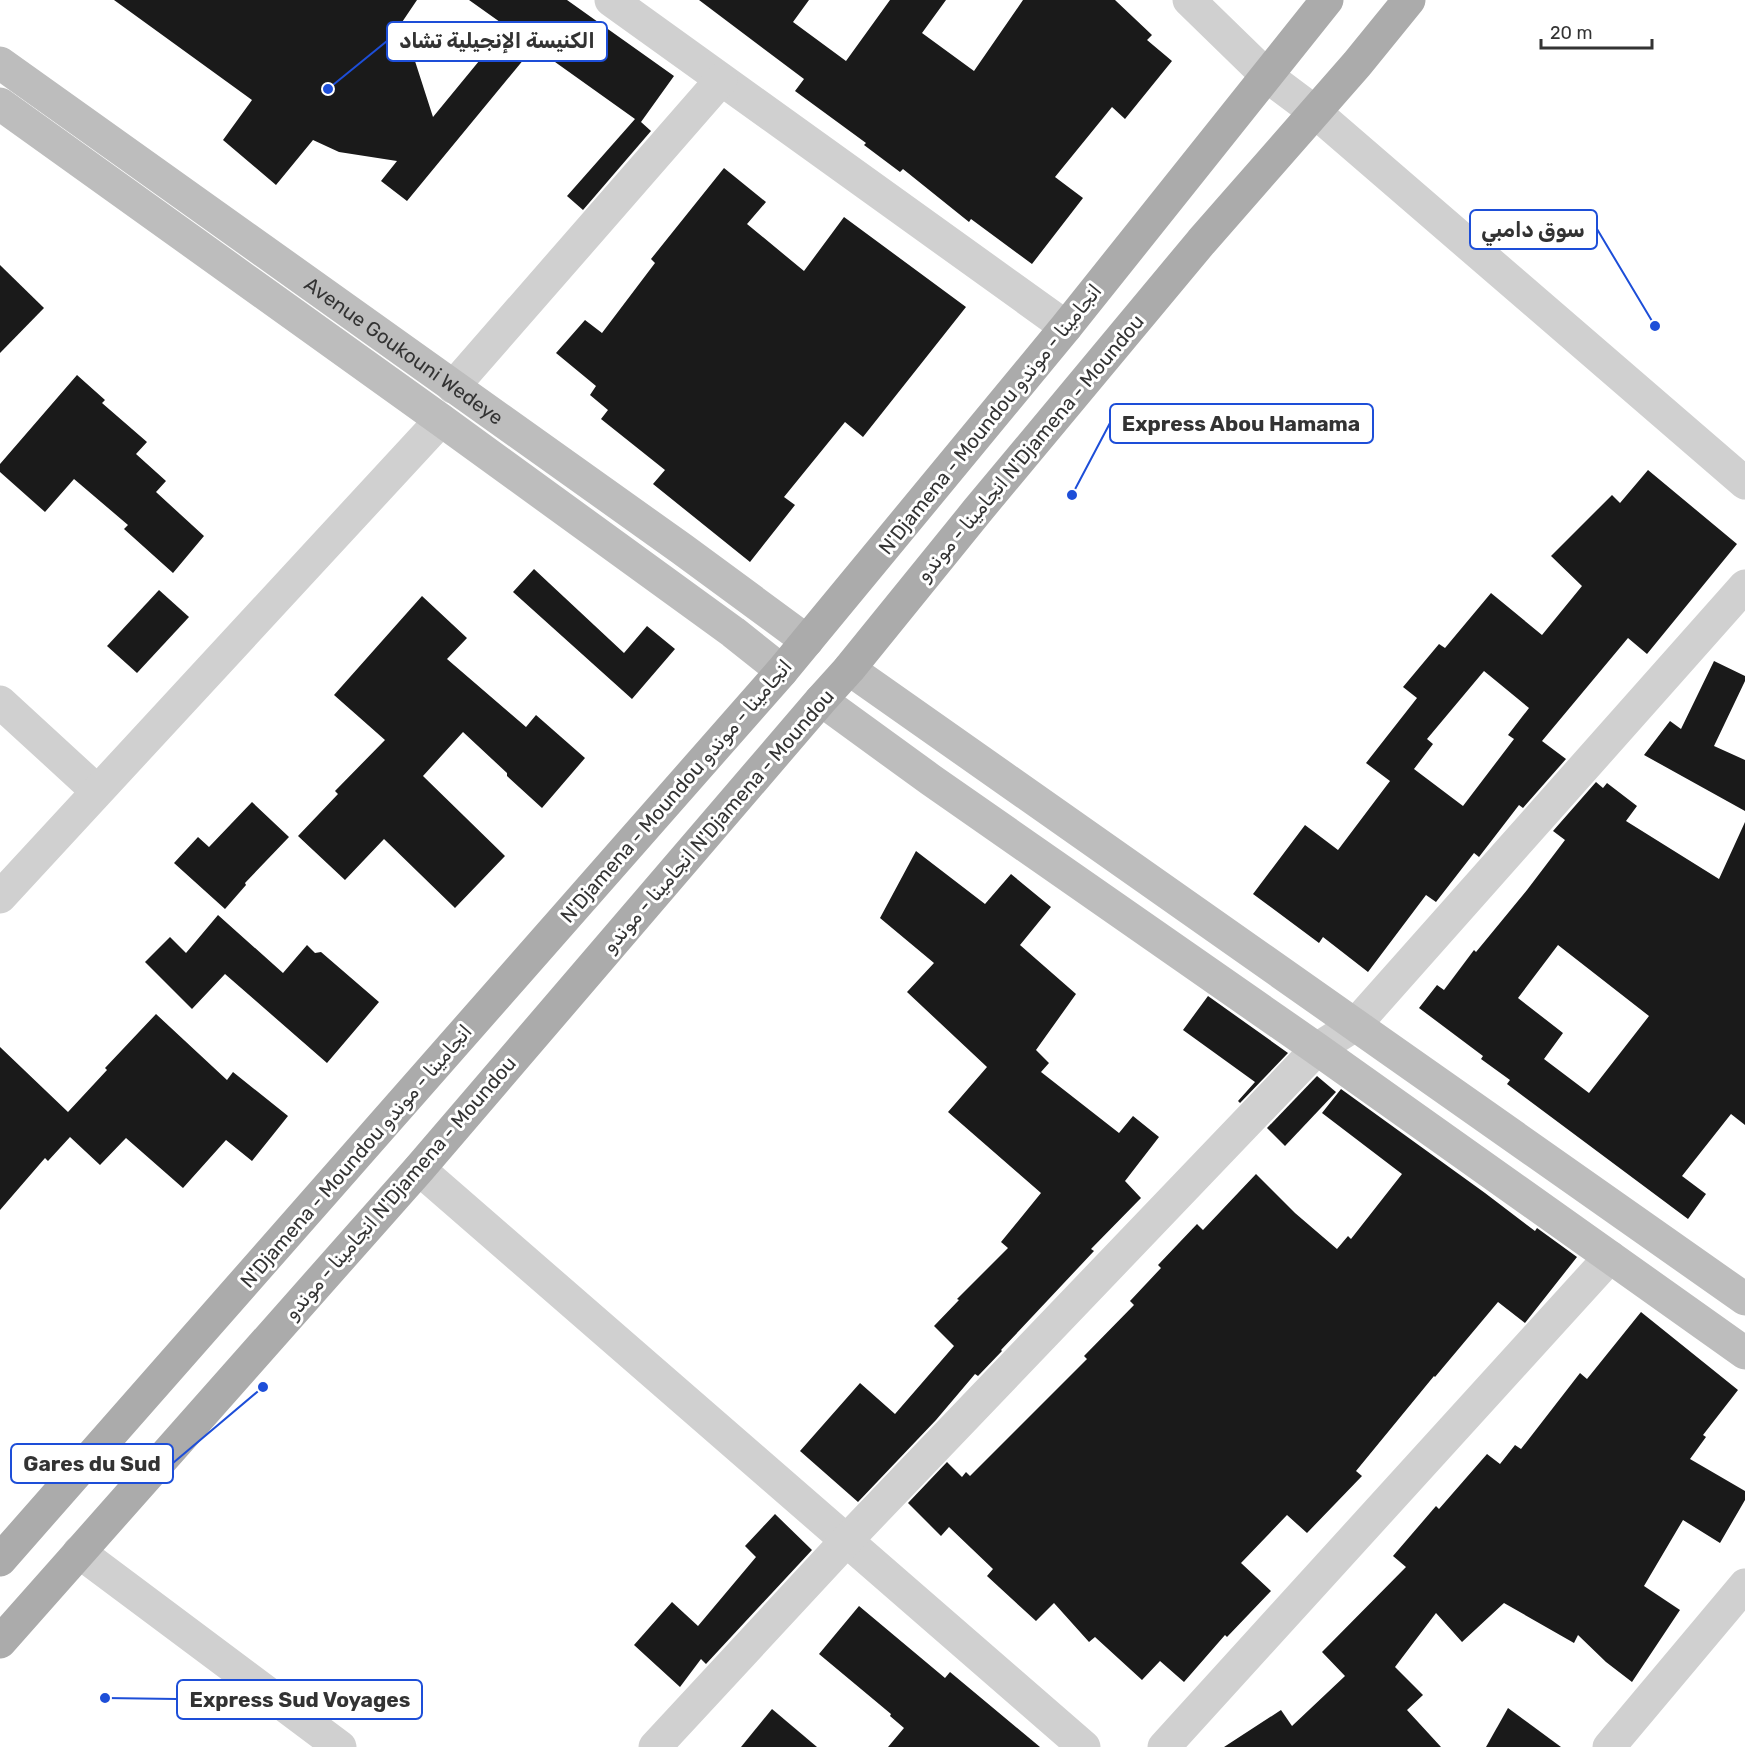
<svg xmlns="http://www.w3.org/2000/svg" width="1745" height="1747" font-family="Rubik,Vazirmatn,sans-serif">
  <rect width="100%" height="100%" fill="#fff"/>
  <g fill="#1a1a1a" fill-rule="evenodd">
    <path d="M 114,0 L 417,0 L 394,34 L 414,58 L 433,117 L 507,27 L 469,0 L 567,0 L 674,76 L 641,122 L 651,131 L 583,210 L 567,196 L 635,119 L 534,47 L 407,201 L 381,181 L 397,161 L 339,152 L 313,140 L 276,185 L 223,140 L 252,100 Z"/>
    <path d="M 699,0 L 809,0 L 793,22 L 846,61 L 890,0 L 946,0 L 922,33 L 974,71 L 1023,0 L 1115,0 L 1152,35 L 1147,40 L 1172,61 L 1125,119 L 1112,107 L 1055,177 L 1083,198 L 1032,264 L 971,219 L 969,222 L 903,169 L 900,172 L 864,145 L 866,143 L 795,91 L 804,79 Z"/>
    <path d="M 724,168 L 766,202 L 747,224 L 804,271 L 844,217 L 966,307 L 863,437 L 845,422 L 784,497 L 795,505 L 750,562 L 653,484 L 665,470 L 601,419 L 608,410 L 590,395 L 596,386 L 556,353 L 585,320 L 602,333 L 655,263 L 651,259 Z"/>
    <path d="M 0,265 L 44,308 L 0,353 Z"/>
    <path d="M 77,375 L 105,400 L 102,403 L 147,442 L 136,454 L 166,481 L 156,492 L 204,536 L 173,573 L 124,529 L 128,525 L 74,479 L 45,512 L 0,472 L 0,464 Z"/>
    <path d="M 1648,470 L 1737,544 L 1647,654 L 1628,638 L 1542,741 L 1566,759 L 1523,808 L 1519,805 L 1479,857 L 1474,853 L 1436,902 L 1426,895 L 1368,972 L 1323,937 L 1319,943 L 1253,894 L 1305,825 L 1338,850 L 1390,781 L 1366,763 L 1417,698 L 1403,687 L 1439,644 L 1445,648 L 1491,593 L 1542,635 L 1582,586 L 1551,556 L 1612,495 L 1620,503 ZM 1484,671 L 1529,708 L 1508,735 L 1514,739 L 1463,806 L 1414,769 L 1433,744 L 1427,739 Z"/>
    <path d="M 534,569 L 624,653 L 647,626 L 675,649 L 632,699 L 513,592 Z"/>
    <path d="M 159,590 L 189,617 L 137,673 L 107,646 Z"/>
    <path d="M 422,596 L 467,638 L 447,659 L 526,727 L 536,715 L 585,758 L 542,808 L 507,776 L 507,773 L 463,732 L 423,776 L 505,856 L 455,908 L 384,839 L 345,880 L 298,836 L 338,794 L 335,791 L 385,740 L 334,695 Z"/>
    <path d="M 1714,661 L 1745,676 L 1745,681 L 1714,746 L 1745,760 L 1745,811 L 1644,755 L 1670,721 L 1681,729 Z"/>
    <path d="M 1596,782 L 1603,788 L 1607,783 L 1637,806 L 1626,821 L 1719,879 L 1745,822 L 1745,1125 L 1731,1114 L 1682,1176 L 1706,1194 L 1688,1219 L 1507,1084 L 1510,1080 L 1481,1059 L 1483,1056 L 1419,1008 L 1437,985 L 1444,990 L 1474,950 L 1476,952 L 1527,890 L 1565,840 L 1553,831 ZM 1558,945 L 1649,1016 L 1589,1093 L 1544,1059 L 1563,1033 L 1518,998 Z"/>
    <path d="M 252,802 L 289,837 L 245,883 L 246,885 L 225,909 L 174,863 L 198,837 L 209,847 Z"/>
    <path d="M 916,851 L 985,904 L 1011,874 L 1051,907 L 1020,945 L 1076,994 L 1036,1050 L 1049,1063 L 1041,1072 L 1119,1133 L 1133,1116 L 1159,1137 L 1125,1181 L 1141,1198 L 1091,1249 L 1094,1251 L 1001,1350 L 1002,1351 L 978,1376 L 975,1374 L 936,1420 L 858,1502 L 800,1451 L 860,1383 L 895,1414 L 954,1346 L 934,1326 L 959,1300 L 957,1299 L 1008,1248 L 1001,1242 L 1041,1193 L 948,1112 L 987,1067 L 907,992 L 934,963 L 880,918 Z"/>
    <path d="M 218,915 L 283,973 L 307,945 L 315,953 L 321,952 L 379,1002 L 327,1063 L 225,974 L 192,1009 L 145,962 L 170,937 L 186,953 Z"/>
    <path d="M 1208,996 L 1288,1053 L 1240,1103 L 1238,1101 L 1255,1082 L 1183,1030 Z"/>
    <path d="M 156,1014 L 227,1080 L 233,1072 L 288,1116 L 252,1161 L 226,1140 L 183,1188 L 126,1138 L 100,1165 L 70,1137 L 48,1161 L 45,1158 L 0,1210 L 0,1047 L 68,1112 L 107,1070 L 105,1068 Z"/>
    <path d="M 1317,1076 L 1336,1092 L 1285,1146 L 1267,1128 Z"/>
    <path d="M 1341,1089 L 1485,1193 L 1535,1231 L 1537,1228 L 1577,1257 L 1525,1323 L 1498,1302 L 1435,1377 L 1434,1376 L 1356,1471 L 1362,1476 L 1307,1533 L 1287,1515 L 1241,1563 L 1271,1591 L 1227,1637 L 1225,1635 L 1184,1682 L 1160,1661 L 1142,1680 L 1095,1637 L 1089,1642 L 1054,1603 L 1036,1621 L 987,1576 L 993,1569 L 949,1527 L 941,1536 L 908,1503 L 947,1462 L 962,1477 L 966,1472 L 970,1476 L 1087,1359 L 1084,1356 L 1134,1305 L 1130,1301 L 1161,1268 L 1158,1265 L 1197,1224 L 1203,1230 L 1256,1174 L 1295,1213 L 1337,1249 L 1348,1236 L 1351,1239 L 1402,1174 L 1322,1113 Z"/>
    <path d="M 1641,1312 L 1738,1390 L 1703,1435 L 1706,1437 L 1690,1459 L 1745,1491 L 1745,1500 L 1720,1543 L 1683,1520 L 1644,1586 L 1680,1610 L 1632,1682 L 1606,1662 L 1578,1635 L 1574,1643 L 1504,1603 L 1462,1642 L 1436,1613 L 1395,1667 L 1423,1695 L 1407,1710 L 1441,1747 L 1224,1747 L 1281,1710 L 1292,1726 L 1345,1676 L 1322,1652 L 1406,1567 L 1393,1556 L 1436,1506 L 1439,1509 L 1487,1454 L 1500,1464 L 1515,1445 L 1521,1449 L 1580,1373 L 1587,1379 Z"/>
    <path d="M 775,1514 L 812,1550 L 706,1664 L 701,1659 L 680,1687 L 634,1645 L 672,1602 L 698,1626 L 756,1557 L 745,1546 Z"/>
    <path d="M 859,1606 L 945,1678 L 950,1672 L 1040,1747 L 888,1747 L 904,1728 L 890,1716 L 891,1714 L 819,1654 Z"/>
    <path d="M 1508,1708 L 1561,1747 L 1486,1747 Z"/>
    <path d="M 772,1709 L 817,1747 L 741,1747 Z"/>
  </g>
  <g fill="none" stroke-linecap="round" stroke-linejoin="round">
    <g stroke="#d0d0d0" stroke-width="33">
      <path d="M 611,0 L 1066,327"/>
      <path d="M 1189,0 L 1267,76 L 1315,112 L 1745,483"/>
      <path d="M 453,387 L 721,80"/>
      <path d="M 0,702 L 97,791"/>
      <path d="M 0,897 L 441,420"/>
      <path d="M 419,1169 L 1084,1747"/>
      <path d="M 79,1552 L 340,1747"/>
      <path d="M 655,1747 L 846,1541 L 1317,1049 L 1355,1025 L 1745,586"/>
      <path d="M 1164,1747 L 1610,1257"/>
      <path d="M 1609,1747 L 1745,1585"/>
    </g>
    <g stroke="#bdbdbd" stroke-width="33">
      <path id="s1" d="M 0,63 L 682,549 L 807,641"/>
      <path d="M 0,104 L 441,420 L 733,632 L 782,671"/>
      <path d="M 849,669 L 1745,1299"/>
      <path d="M 821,700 L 931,780 L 1317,1049 L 1745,1353"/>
    </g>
    <g stroke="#ababab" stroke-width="33">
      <path d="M 0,1560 L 782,671 L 1066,327 L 1327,0"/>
      <path d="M 0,1642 L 419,1169 L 821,700 L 849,669 L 977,511 L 1201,242 L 1357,64 L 1409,0"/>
    </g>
  </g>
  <g text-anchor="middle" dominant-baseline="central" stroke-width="6" stroke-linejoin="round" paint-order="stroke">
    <g font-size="20" fill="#333" stroke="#fff">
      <text stroke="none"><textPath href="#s1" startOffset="496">Avenue Goukouni Wedeye</textPath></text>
      <text transform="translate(990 419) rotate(-51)">N'Djamena - Moundou انجامينا - موندو</text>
      <text transform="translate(1030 448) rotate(-50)">انجامينا - موندو N'Djamena - Moundou</text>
      <text transform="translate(676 791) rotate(-49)">N'Djamena - Moundou انجامينا - موندو</text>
      <text transform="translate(718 821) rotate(-49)">انجامينا - موندو N'Djamena - Moundou</text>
      <text transform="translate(356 1156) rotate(-49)">N'Djamena - Moundou انجامينا - موندو</text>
      <text transform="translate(400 1188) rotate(-49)">انجامينا - موندو N'Djamena - Moundou</text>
    </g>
  </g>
  <path fill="none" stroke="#1d4ed8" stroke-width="2" d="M328 89L387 41M1655 326L1597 229M1072 495L1110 423M263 1387L173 1463M105 1698L177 1699"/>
  <g fill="#1d4ed8" stroke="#fff" stroke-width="2">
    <circle cx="328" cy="89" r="6"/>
    <circle cx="1655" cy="326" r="6"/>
    <circle cx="1072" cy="495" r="6"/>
    <circle cx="263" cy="1387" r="6"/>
    <circle cx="105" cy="1698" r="6"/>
  </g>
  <g fill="#fff" stroke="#1d4ed8" stroke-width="2">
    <rect x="387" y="22" width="220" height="39" rx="6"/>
    <rect x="1470" y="210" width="127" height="39" rx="6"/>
    <rect x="1110" y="404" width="263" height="39" rx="6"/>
    <rect x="11" y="1444" width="162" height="39" rx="6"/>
    <rect x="177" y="1680" width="245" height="39" rx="6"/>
  </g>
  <g font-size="21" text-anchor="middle" font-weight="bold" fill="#333">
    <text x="497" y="48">الكنيسة الإنجيلية تشاد</text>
    <text x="1533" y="237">سوق دامبي</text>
    <text x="1241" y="431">Express Abou Hamama</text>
    <text x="92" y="1471">Gares du Sud</text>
    <text x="300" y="1707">Express Sud Voyages</text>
  </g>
  <path d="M1541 39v9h111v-9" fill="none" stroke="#333333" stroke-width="3"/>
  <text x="1550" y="39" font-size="18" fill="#333333" stroke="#ffffff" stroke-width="4.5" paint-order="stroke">20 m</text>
</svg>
